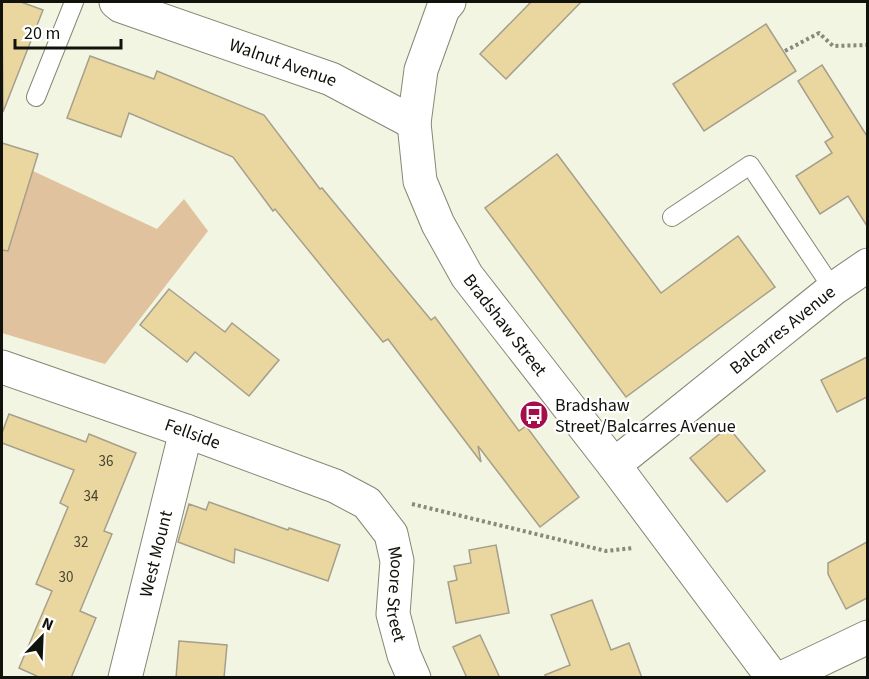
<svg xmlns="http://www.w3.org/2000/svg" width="869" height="679" font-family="'Source Sans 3',sans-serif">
  <rect width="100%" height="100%" fill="#f2f5e1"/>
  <path fill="#e0c29f" d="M 33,171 L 157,229 L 184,199 L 208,231 L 105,364 L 2,333 L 2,243 L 10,245 Z"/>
  <g fill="#ead79f" stroke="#a59f8c" stroke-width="1.5">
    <path d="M 2,2 L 21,2 L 43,10 L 3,112 Z"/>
    <path d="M 531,2 L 581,2 L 506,79 L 480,54 Z"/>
    <path d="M 766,24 L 796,71 L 704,131 L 673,84 Z"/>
    <path d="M 90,56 L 154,79 L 157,71 L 264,115 L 320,189 L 322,188 L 431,320 L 435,317 L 519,431 L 526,426 L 579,497 L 540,527 L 478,446 L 481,462 L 388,339 L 383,342 L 275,209 L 273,211 L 233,157 L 129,113 L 121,137 L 67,118 Z"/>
    <path d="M 822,65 L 867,136 L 867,226 L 848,196 L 820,214 L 796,176 L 832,153 L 825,142 L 833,137 L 798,81 Z"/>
    <path d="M 2,143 L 38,154 L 8,251 L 2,250 Z"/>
    <path d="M 557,154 L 661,293 L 738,236 L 775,287 L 626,397 L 485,208 Z"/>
    <path d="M 169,289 L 225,332 L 232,323 L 279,360 L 249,396 L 195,352 L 187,362 L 140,325 Z"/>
    <path d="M 867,357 L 867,397 L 837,412 L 821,380 Z"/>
    <path d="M 9,414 L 86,442 L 89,434 L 136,453 L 104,531 L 112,534 L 80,611 L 96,618 L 71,678 L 41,678 L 19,668 L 52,591 L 36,584 L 68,507 L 60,503 L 74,470 L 2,443 L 2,433 Z"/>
    <path d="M 728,427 L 765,471 L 727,502 L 690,458 Z"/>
    <path d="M 209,502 L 288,530 L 289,528 L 340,545 L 328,581 L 235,549 L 234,563 L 178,542 L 189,504 L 206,510 Z"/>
    <path d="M 867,542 L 867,598 L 846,609 L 828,574 L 828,563 Z"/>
    <path d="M 496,545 L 509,613 L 456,623 L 448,582 L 457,580 L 454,566 L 471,563 L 469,550 Z"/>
    <path d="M 592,600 L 611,650 L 629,643 L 642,678 L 546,678 L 545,675 L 570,665 L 551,615 Z"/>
    <path d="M 480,635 L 500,678 L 467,678 L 453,647 Z"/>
    <path d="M 179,641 L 227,645 L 224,678 L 176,678 Z"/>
  </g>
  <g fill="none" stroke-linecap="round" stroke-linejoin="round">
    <g stroke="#858775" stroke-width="20">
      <g id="lane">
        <path d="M 36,97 L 74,2"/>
        <path d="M 672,217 L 750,165 L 833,289"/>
      </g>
    </g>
    <g stroke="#858775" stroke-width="35">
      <g id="street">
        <path id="s1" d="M 116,2 L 121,6 L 331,79 L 414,123"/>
        <path id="s2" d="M 449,2 L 443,9 L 421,70 L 414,123 L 420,181 L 438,224 L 467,276 L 614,465 L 773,678"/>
        <path id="s3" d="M 2,367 L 186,431 L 335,486 L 367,503 L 391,534 L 397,561 L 393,614 L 404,655 L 414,678"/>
        <path id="s4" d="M 614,465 L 833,289 L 868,265"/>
        <path id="s5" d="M 125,678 L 186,431"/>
        <path d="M 782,678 L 868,637"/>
      </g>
    </g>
    <g stroke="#87897b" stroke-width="4" stroke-dasharray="3 3" stroke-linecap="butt">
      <path d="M 785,51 L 819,33 L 833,46 L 868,45"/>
      <path d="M 412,504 L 606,551 L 633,548"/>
    </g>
    <use href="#lane" stroke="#fff" stroke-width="18"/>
    <use href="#street" stroke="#fff" stroke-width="33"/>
  </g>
  <defs>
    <g id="bus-disc" transform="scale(1.5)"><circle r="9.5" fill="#a40f4b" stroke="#fff"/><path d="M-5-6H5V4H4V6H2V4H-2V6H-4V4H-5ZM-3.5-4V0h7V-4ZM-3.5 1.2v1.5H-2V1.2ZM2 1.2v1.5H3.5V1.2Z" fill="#fff"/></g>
  </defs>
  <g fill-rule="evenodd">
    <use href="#bus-disc" x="534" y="415"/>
  </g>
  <g text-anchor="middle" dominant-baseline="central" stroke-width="4.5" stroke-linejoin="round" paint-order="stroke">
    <g font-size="15" fill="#474330">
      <text x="106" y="461">36</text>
      <text x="91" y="496">34</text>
      <text x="81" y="542">32</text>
      <text x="66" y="577">30</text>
    </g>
    <g font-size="18" fill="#11120b" stroke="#fff">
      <text stroke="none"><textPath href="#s1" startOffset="178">Walnut Avenue</textPath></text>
      <text stroke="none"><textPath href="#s2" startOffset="354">Bradshaw Street</textPath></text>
      <text stroke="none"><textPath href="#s4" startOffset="216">Balcarres Avenue</textPath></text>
      <text stroke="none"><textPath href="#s3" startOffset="202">Fellside</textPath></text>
      <text stroke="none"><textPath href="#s5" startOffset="128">West Mount</textPath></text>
      <text stroke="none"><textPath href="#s3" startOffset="490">Moore Street</textPath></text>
    </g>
    <g font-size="18" fill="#11120b" stroke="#fff" text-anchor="start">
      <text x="555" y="405">Bradshaw<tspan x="555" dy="21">Street/Balcarres Avenue</tspan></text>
    </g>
  </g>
  <rect width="869" height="679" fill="none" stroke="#11120b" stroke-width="6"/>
  <g transform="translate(42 637) rotate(23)" stroke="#ffffff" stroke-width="4.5" paint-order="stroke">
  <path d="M0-4.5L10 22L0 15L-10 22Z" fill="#11120b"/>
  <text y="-9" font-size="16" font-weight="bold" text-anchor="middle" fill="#11120b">N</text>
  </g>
  <path d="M15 39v9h106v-9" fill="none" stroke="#11120b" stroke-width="3"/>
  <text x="24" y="39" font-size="18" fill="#11120b" stroke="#ffffff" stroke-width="4.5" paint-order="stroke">20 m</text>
</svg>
